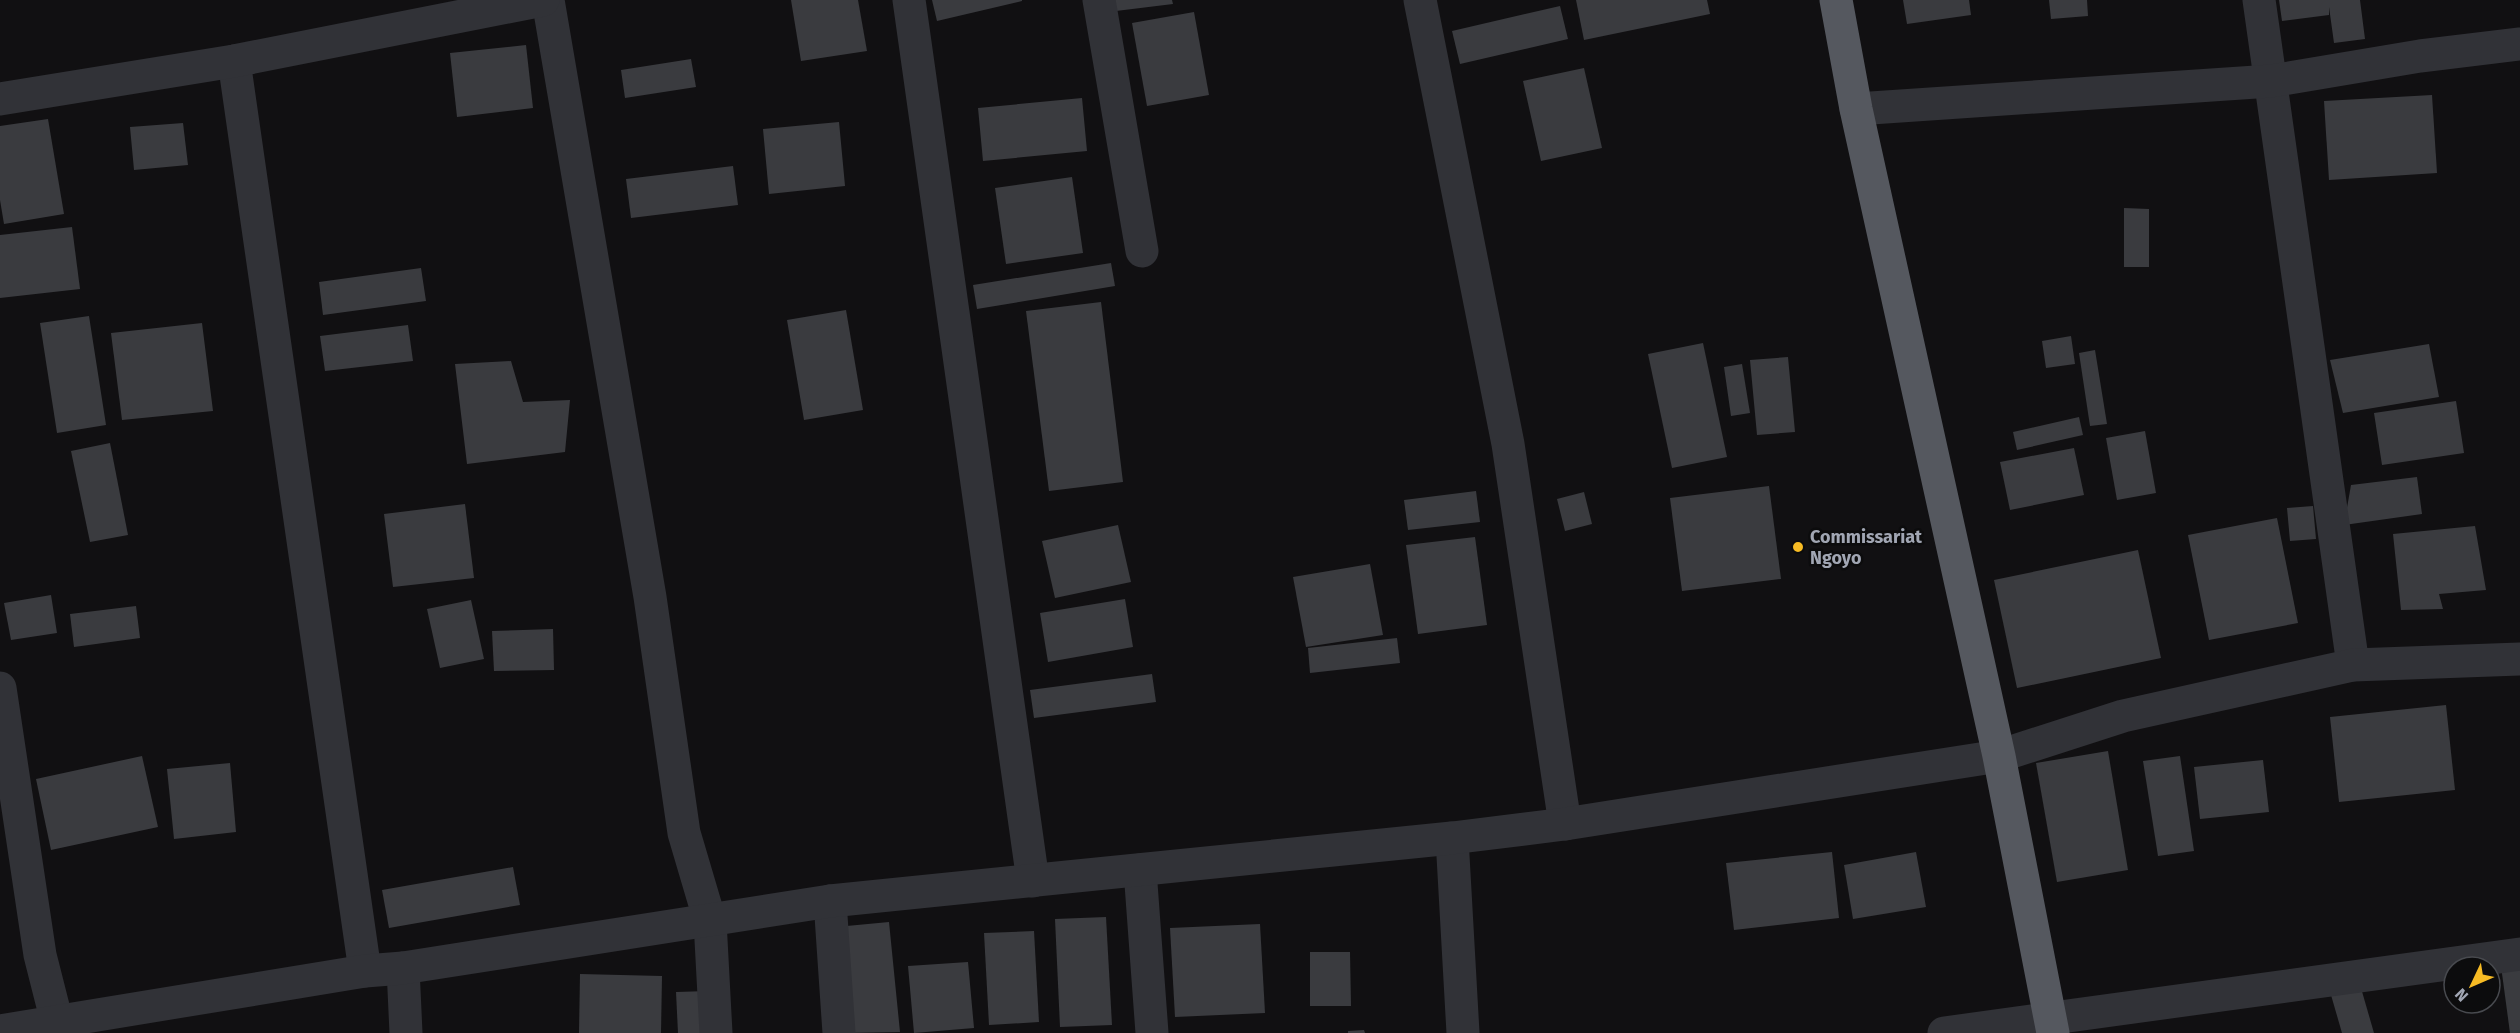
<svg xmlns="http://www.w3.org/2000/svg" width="2520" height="1033" font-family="'Fira Sans',sans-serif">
  <rect width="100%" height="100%" fill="#111012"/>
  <g fill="#3a3b3f">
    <path d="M 791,0 L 858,0 L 867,51 L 801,61 Z"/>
    <path d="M 932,0 L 1022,0 L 1022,1 L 937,21 Z"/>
    <path d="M 1115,0 L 1172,0 L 1173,4 L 1116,11 Z"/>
    <path d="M 1576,0 L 1707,0 L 1710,14 L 1584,40 Z"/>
    <path d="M 1903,0 L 1969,0 L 1971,15 L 1907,24 Z"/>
    <path d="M 2049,0 L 2087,0 L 2088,16 L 2051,19 Z"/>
    <path d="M 2279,0 L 2360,0 L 2365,39 L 2334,43 L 2329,7 L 2329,15 L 2282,21 Z"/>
    <path d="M 1560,6 L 1568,39 L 1460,64 L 1452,31 Z"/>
    <path d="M 1194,12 L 1209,95 L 1147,106 L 1132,23 Z"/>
    <path d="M 526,45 L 533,108 L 457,117 L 450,53 Z"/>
    <path d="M 691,59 L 696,87 L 625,98 L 621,70 Z"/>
    <path d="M 1584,68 L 1602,148 L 1541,161 L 1523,81 Z"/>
    <path d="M 2432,95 L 2437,173 L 2329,180 L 2324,101 Z"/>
    <path d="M 1082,98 L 1087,151 L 983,161 L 978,108 Z"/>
    <path d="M 48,119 L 64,214 L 4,224 L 0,200 L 0,126 Z"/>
    <path d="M 839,122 L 845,186 L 769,194 L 763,129 Z"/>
    <path d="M 183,123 L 188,165 L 134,170 L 130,127 Z"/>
    <path d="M 733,166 L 738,205 L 631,218 L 626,179 Z"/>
    <path d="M 1072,177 L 1083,253 L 1006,264 L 995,188 Z"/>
    <path d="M 2124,208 L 2149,209 L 2149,267 L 2124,267 Z"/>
    <path d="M 72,227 L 80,289 L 0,298 L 0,235 Z"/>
    <path d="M 1111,263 L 1115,286 L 977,309 L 973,285 Z"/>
    <path d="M 421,268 L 426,301 L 323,315 L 319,282 Z"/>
    <path d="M 1101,302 L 1123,482 L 1049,491 L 1026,311 Z"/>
    <path d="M 846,310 L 863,410 L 804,420 L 787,320 Z"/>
    <path d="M 89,316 L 106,425 L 57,433 L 40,323 Z"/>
    <path d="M 202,323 L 213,411 L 122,420 L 111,333 Z"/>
    <path d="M 408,325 L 413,361 L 325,371 L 320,336 Z"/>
    <path d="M 2071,336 L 2075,364 L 2046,368 L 2042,341 Z"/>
    <path d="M 1703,343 L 1727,457 L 1672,468 L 1648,354 Z"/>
    <path d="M 2429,344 L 2439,397 L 2343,413 L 2330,360 Z"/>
    <path d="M 2095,350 L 2107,424 L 2090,426 L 2079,353 Z"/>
    <path d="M 1788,357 L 1795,432 L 1757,435 L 1750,360 Z"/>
    <path d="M 511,361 L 523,402 L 570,400 L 565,452 L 467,464 L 455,364 Z"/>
    <path d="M 1742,364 L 1750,413 L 1731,416 L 1724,367 Z"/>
    <path d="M 2456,401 L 2464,453 L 2382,465 L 2374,413 Z"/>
    <path d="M 2079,417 L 2083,435 L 2017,450 L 2013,432 Z"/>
    <path d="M 2145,431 L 2156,493 L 2117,500 L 2106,438 Z"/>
    <path d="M 110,443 L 128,535 L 90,542 L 71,451 Z"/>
    <path d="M 2074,448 L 2084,495 L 2010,510 L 2000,462 Z"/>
    <path d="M 2417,477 L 2422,514 L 2344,525 L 2351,485 Z"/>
    <path d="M 1769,486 L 1781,579 L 1682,591 L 1670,498 Z"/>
    <path d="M 1476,491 L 1480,522 L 1408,530 L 1404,500 Z"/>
    <path d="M 1584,492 L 1592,524 L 1565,531 L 1557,499 Z"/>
    <path d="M 465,504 L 474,578 L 393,587 L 384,514 Z"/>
    <path d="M 2313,506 L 2316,539 L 2290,541 L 2287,508 Z"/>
    <path d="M 2277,518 L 2298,623 L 2209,640 L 2188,535 Z"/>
    <path d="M 1118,525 L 1131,582 L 1055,598 L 1042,541 Z"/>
    <path d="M 2475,526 L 2486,590 L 2439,594 L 2443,609 L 2401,610 L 2393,534 Z"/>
    <path d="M 1475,537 L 1487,625 L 1418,634 L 1406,545 Z"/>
    <path d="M 2138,550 L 2161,658 L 2017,688 L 1994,580 Z"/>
    <path d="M 1370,564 L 1383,635 L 1306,647 L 1293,577 Z"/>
    <path d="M 51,595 L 57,633 L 11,640 L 4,603 Z"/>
    <path d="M 1125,599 L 1133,647 L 1048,662 L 1040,613 Z"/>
    <path d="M 471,600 L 484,659 L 440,668 L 427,609 Z"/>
    <path d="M 136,606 L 140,638 L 74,647 L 70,614 Z"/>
    <path d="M 553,629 L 554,670 L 494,671 L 492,631 Z"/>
    <path d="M 1397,638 L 1400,663 L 1310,673 L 1308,648 Z"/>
    <path d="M 1152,674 L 1156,702 L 1034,718 L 1030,690 Z"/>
    <path d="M 2446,705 L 2455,790 L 2339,802 L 2330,717 Z"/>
    <path d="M 2108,751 L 2128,870 L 2057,882 L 2036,763 Z"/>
    <path d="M 142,756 L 158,827 L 51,850 L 36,779 Z"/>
    <path d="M 2180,756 L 2194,851 L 2158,856 L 2143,761 Z"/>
    <path d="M 2263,760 L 2269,812 L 2200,819 L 2194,767 Z"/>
    <path d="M 230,763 L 236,832 L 174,839 L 167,769 Z"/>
    <path d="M 1832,852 L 1839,918 L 1734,930 L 1726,863 Z"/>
    <path d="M 1916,852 L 1926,907 L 1853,919 L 1844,865 Z"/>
    <path d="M 513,867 L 520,905 L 389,928 L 382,890 Z"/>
    <path d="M 1106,917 L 1112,1025 L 1060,1027 L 1055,919 Z"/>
    <path d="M 889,922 L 900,1032 L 846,1033 L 836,927 Z"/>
    <path d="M 1260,924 L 1265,1013 L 1175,1017 L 1170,928 Z"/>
    <path d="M 1034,931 L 1039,1022 L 989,1025 L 984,933 Z"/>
    <path d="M 1310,952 L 1350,952 L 1351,1006 L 1310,1006 Z"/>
    <path d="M 968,962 L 974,1028 L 914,1033 L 908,966 Z"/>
    <path d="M 2520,964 L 2520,1033 L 2510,1033 L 2501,966 Z"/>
    <path d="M 580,974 L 662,976 L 661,1033 L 579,1033 Z"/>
    <path d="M 2361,988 L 2374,1033 L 2342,1033 L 2331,995 Z"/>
    <path d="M 708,991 L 710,1033 L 678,1033 L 676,992 Z"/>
    <path d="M 1364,1030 L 1365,1033 L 1348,1033 L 1348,1031 Z"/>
  </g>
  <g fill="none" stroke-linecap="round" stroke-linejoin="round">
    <g stroke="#313237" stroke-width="33">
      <path d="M 548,0 L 650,597 L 684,833 L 710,921 L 716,1033"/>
      <path d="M 909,0 L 1033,881"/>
      <path d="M 1099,0 L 1142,251"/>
      <path d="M 1420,0 L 1508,444 L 1565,824"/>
      <path d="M 2259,0 L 2353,665"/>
      <path d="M 234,61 L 365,971"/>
      <path d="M 0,99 L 234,61 L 543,0"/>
      <path d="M 1856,109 L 2271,81 L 2420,56 L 2520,44"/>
      <path d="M 0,688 L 40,955 L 57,1022 L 58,1033"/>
      <path d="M 1452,838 L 1463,1033"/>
      <path d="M 1140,870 L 1152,1033"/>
      <path d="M 830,901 L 839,1033"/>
      <path d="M 403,968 L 406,1033"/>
      <path d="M 0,1031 L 365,971 L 403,968 L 830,901 L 1452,838 L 1565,824 L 1999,756 L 2123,716 L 2353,665 L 2520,659"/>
      <path d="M 1944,1033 L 2520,954"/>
    </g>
    <path stroke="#55585f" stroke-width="33" d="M 1836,0 L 1856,109 L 1999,756 L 2053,1033"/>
  </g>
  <circle fill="#f7bb24" stroke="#0c0c0d" stroke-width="2" cx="1798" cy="547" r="6"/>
  <g text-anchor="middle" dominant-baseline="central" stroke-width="5" stroke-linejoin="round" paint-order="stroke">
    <g font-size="18" font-weight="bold" fill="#a1a6b3" stroke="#0c0c0d" text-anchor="start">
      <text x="1810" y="537">Commissariat<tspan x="1810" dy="21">Ngoyo</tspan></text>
    </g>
  </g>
  <g transform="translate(2472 985) rotate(226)"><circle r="28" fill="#0c0c0d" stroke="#484a4f" stroke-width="1.5"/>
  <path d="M0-4.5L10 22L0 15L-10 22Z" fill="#f7bb24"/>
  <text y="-9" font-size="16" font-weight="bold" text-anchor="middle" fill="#a1a6b3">N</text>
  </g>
</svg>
